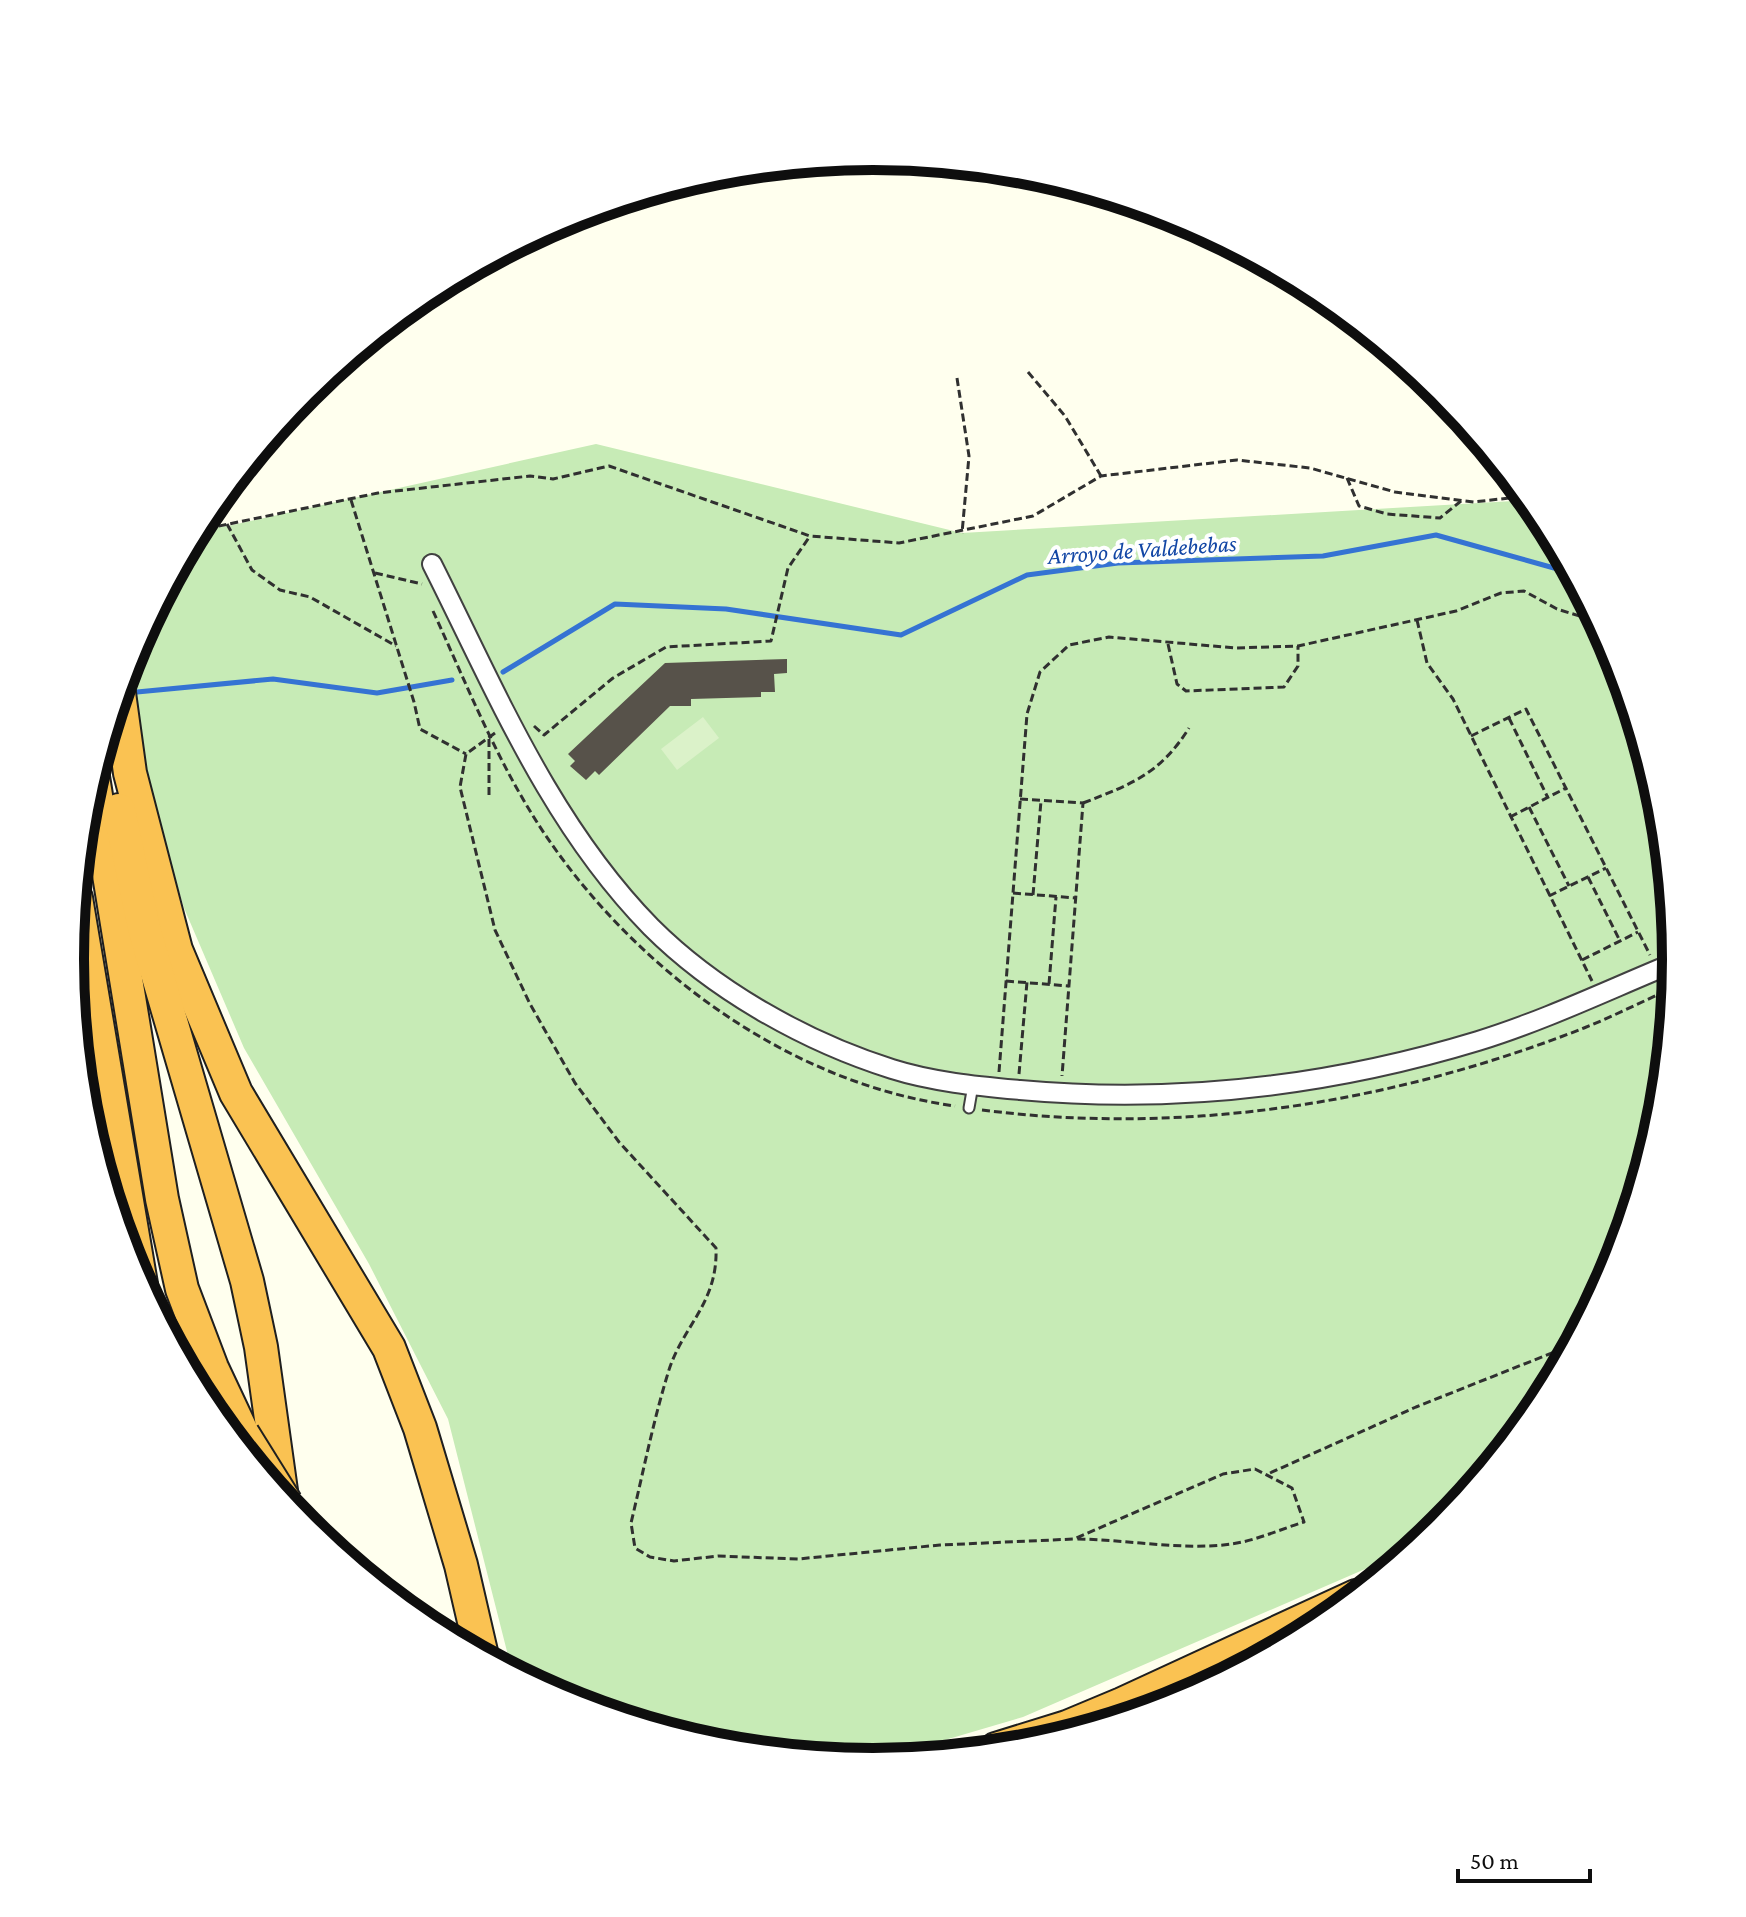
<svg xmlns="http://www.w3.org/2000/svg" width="1746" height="1917" font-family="'Crimson Pro',serif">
  <rect width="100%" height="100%" fill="#ffe"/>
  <path fill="#c7ebb6" d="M 596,444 L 962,533 L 1531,500 L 1541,513 L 1615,652 L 1661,802 L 1676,959 L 1660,1116 L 1615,1266 L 1540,1405 L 1440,1527 L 1416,1547 L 1023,1717 L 928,1745 L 821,1752 L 742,1749 L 682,1736 L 602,1711 L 512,1671 L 448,1419 L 369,1264 L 244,1048 L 184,908 L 133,736 L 124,674 L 131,651 L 196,530 L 228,526 Z"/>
  <path fill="#dbf2c9" d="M 703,717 L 719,738 L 677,770 L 661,749 Z"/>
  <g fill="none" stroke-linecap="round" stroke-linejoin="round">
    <g stroke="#3573d3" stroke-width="5">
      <path d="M 503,672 L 615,604 L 726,609 L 901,635 L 1027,575 L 1118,563 L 1323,556 L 1436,535 L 1554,568 L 1570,568"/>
      <path d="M 137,692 L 273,679 L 377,693 L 452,680"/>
    </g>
  </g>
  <path fill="#57524a" d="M 787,659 L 787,673 L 774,674 L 775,692 L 761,692 L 761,697 L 691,699 L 691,706 L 670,706 L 599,775 L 595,771 L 586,780 L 570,766 L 575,761 L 568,754 L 665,663 Z"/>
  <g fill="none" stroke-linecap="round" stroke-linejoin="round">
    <g stroke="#414141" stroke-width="13">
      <path id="service" d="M 969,1108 L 973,1085"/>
    </g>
    <g stroke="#414141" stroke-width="22">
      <path id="minor" d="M 432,564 C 496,691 550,824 651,927 C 715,991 806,1042 892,1069 C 933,1082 977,1086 1020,1090 C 1174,1104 1330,1086 1478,1041 C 1546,1020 1610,989 1676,962"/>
    </g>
    <g stroke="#1f1f1f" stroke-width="36">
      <g id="motorway">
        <path d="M 119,693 L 130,773 L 176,950 L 236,1093 L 389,1348 L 420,1428 L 461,1565 L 482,1656"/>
        <path d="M 93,777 L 162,1199 L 182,1289 L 212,1368 L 243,1434"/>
        <path d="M 119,810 L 145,932 L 247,1281 L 261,1347 L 282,1498"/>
        <path d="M 76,898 L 141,1284"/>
        <path d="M 996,1749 L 1067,1727 L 1122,1704 L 1356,1596"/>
      </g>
    </g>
    <g stroke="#303030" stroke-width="3" stroke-dasharray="8 4" stroke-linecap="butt">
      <path d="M 1028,372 L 1065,416 L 1101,476"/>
      <path d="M 957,378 L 969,456 L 962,533"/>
      <path d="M 1347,478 L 1359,506 L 1387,514 L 1440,518 L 1461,501"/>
      <path d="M 351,500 L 414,702 L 420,729 L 466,754"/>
      <path d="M 227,524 L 252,570 L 280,590 L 310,597 L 396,646"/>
      <path d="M 195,531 L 378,493 L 530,476 L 553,479 L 609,466 L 810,536 L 899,543 L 1033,516 L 1101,476 L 1237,460 L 1310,468 L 1395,492 L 1474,502 L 1527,496"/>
      <path d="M 375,573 L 422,584"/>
      <path d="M 433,611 C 467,685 498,764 544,833 C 636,970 788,1083 955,1106"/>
      <path d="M 1417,620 L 1427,663 L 1453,699 L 1592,981"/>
      <path d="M 1168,644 L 1177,684 L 1186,691 L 1284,687 L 1298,666 L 1298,646"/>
      <path d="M 1509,718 L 1548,798"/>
      <path d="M 534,726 L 544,735 L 613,678 L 666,647 L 771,641 L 788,568 L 810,536"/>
      <path d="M 495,733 L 466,754 L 460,787 L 495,930 L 530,1004 L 575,1083 L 619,1142 L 716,1248 C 718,1304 682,1326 668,1373 C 653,1422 643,1473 631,1523 L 635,1548 L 650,1557 L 674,1561 L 718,1556 L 798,1559 L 940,1545 L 1074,1539 L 1223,1474 L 1255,1469 L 1292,1488 L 1304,1522 C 1281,1529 1255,1541 1231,1544 C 1182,1551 1125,1539 1074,1539"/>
      <path d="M 1471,736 L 1526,709 L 1650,955"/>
      <path d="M 489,795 L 489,738"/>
      <path d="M 1020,799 L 1083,803 L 1062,1076"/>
      <path d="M 1083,803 C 1132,784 1160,774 1189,728"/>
      <path d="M 1529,807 L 1569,886"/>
      <path d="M 1510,817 L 1566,788"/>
      <path d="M 1588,877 L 1620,941"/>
      <path d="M 1013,893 L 1076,898"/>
      <path d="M 1033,895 L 1041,801"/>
      <path d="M 1549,896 L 1606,868"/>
      <path d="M 1582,960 L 1638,932"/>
      <path d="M 1006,981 L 1069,986"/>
      <path d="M 1049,984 L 1056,897"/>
      <path d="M 999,1072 L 1027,714 L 1040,672 L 1069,645 L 1109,637 L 1236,648 L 1298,646 L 1456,611 L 1501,593 L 1524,591 L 1557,609 L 1599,622"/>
      <path d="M 1019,1074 L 1027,982"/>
      <path d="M 982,1110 C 1186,1136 1393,1103 1584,1028 C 1614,1016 1643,1001 1673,988"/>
      <path d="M 1270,1473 L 1416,1407 L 1572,1345"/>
    </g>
    <use href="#service" stroke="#fff" stroke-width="9"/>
    <use href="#minor" stroke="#fff" stroke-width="18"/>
    <use href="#motorway" stroke="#fac252" stroke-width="32"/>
    <g stroke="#1f1f1f" stroke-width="36" stroke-linecap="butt">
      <path id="motorway-bridge" d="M 243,1434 L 286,1503"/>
    </g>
    <use href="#motorway-bridge" stroke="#fac252" stroke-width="32"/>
  </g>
  <g text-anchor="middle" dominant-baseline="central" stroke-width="8" stroke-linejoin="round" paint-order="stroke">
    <g font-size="24" font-style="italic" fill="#1246a5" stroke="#fff">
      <text transform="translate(1142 549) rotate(-4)">Arroyo de Valdebebas</text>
    </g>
  </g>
  <path d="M0 0H1746V1917H0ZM84 959a789 789 0 1 1 1578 0a789 789 0 1 1-1578 0Z" fill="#fff" fill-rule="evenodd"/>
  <path fill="none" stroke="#0e0e0e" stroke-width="10" d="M84 959a789 789 0 1 1 1578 0a789 789 0 1 1-1578 0Z"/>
  <path d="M1458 1869v12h132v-12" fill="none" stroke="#0e0e0e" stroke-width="4"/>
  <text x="1470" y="1869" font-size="24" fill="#0e0e0e" stroke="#ffffff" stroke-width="6" paint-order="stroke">50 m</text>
</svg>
